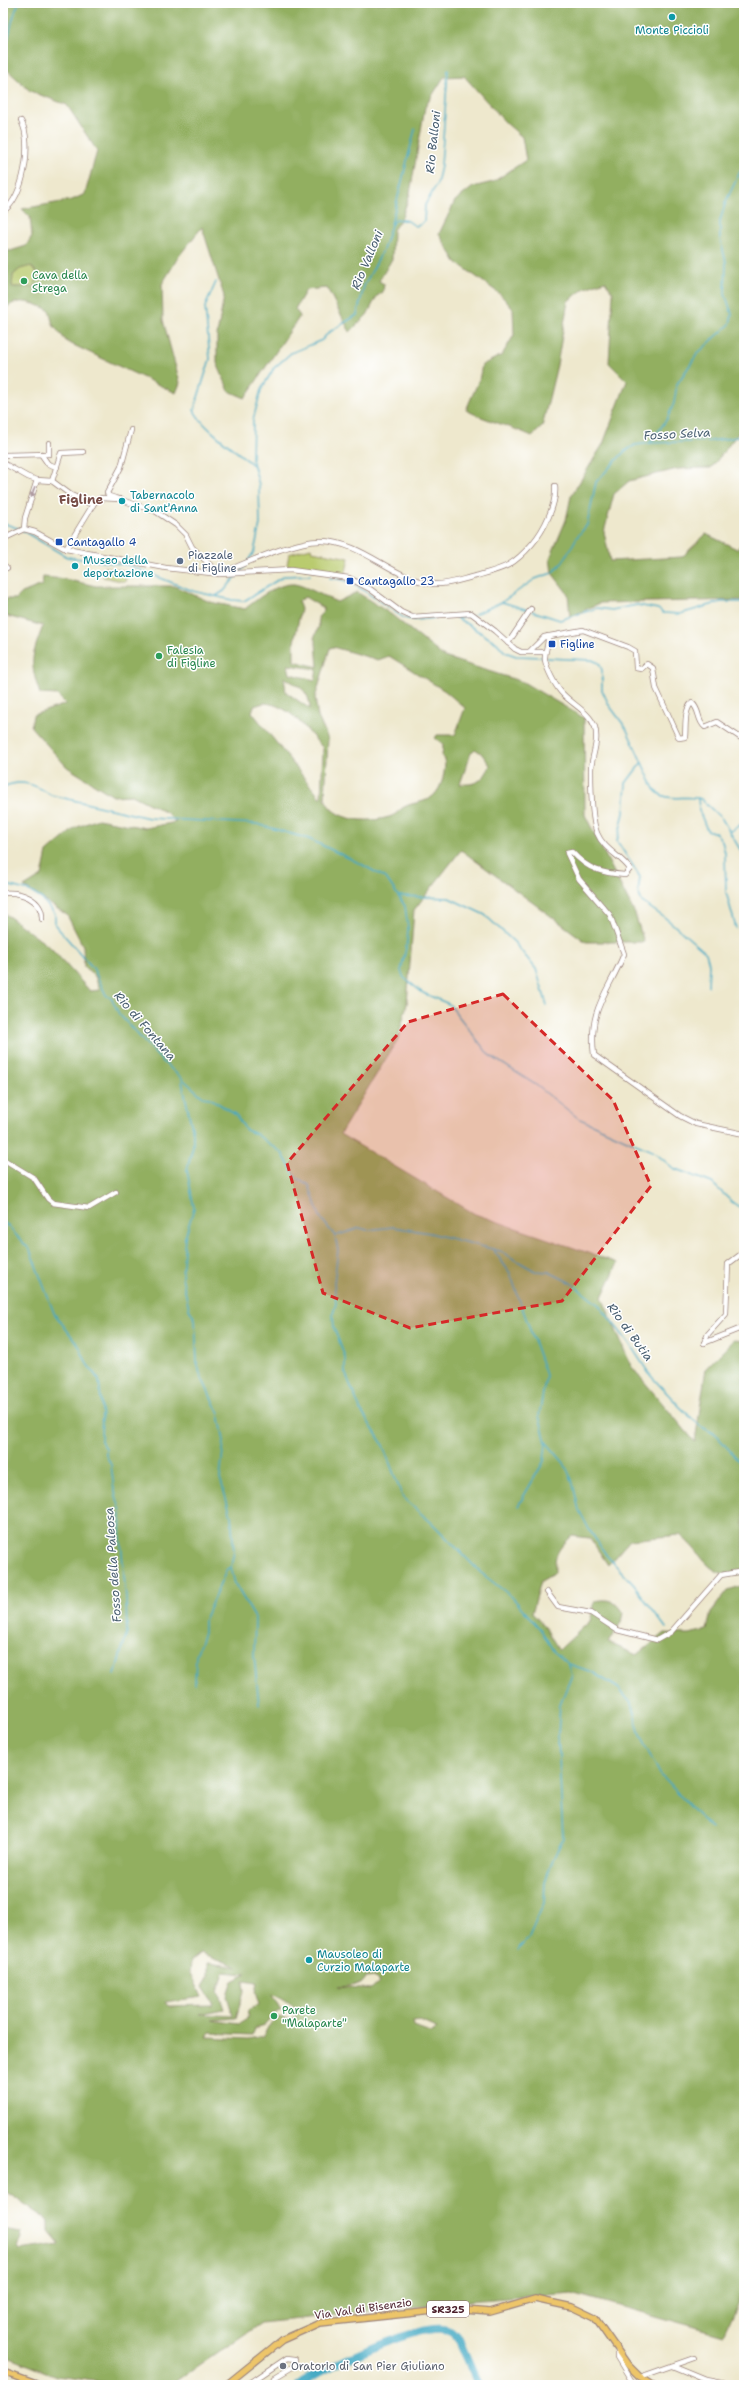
<svg xmlns="http://www.w3.org/2000/svg" width="747" height="2388" font-family="'Shantell Sans',sans-serif">
  <rect width="100%" height="100%" fill="#fff"/>
  <filter id="ink" filterUnits="userSpaceOnUse"><feTurbulence type="fractalNoise" baseFrequency=".025" numOctaves="2"/><feDisplacementMap in="SourceGraphic" scale="8" xChannelSelector="R" yChannelSelector="G"/><feConvolveMatrix kernelMatrix="1 2 1 2 8 2 1 2 1" color-interpolation-filters="sRGB"/></filter>
  <filter id="wash" filterUnits="userSpaceOnUse"><feTurbulence type="fractalNoise" baseFrequency=".012" numOctaves="4" result="noise"/><feDisplacementMap in="SourceGraphic" scale="16" xChannelSelector="R" yChannelSelector="G"/><feGaussianBlur stdDeviation="0.9" result="paint"/><feColorMatrix in="noise" values="0 0 0 0 0 0 0 0 0 0 0 0 0 0 0 0 0 1.4 0 .05"/><feComposite in="paint" operator="in"/></filter>
  <g filter="url(#wash)">
    <rect width="100%" height="100%" fill="#eee8cd"/>
    <g fill="#b9cb6e" stroke="#82754c">
      <path d="M 31,266 L 37,273 L 34,287 L 12,287 L 13,275 L 20,269 Z"/>
      <path d="M 311,548 L 312,551 L 349,558 L 345,576 L 287,565 L 289,554 Z"/>
      <path d="M 105,567 L 127,571 L 125,582 L 103,577 Z"/>
    </g>
    <g fill="#92af61" stroke="#6e6746" fill-rule="evenodd">
      <path d="M 3,3 L 744,3 L 744,426 L 711,468 L 677,469 L 629,481 L 614,494 L 604,532 L 610,561 L 682,557 L 706,534 L 737,549 L 744,541 L 744,600 L 600,603 L 570,617 L 568,594 L 552,573 L 550,558 L 566,520 L 571,496 L 603,444 L 627,381 L 609,363 L 613,293 L 605,281 L 585,288 L 568,301 L 557,365 L 542,427 L 532,436 C 510,426 487,421 466,410 L 479,380 L 482,365 L 502,355 L 514,335 L 513,309 L 500,294 L 456,262 L 439,234 L 455,201 L 473,187 L 493,182 L 526,160 L 522,137 L 505,122 L 464,76 L 444,77 L 425,107 L 410,193 L 402,217 L 393,230 L 392,259 L 379,281 L 384,284 L 383,292 L 377,296 L 367,315 L 350,332 L 327,288 L 306,290 L 295,309 L 300,316 L 245,398 L 229,391 L 217,363 L 217,335 L 224,296 L 202,227 L 179,256 L 162,284 L 163,320 L 180,383 L 176,393 L 67,342 L 53,325 L 49,310 C 34,303 14,295 3,312 L 3,248 L 10,251 L 26,246 L 32,236 L 30,217 L 22,209 L 72,200 L 85,194 L 97,151 L 67,105 L 30,91 L 3,66 ZM 31,266 L 37,273 L 34,287 L 12,287 L 13,275 L 20,269 Z"/>
      <path d="M 43,577 L 64,579 L 96,586 L 174,586 L 210,602 L 245,609 C 257,599 277,583 294,584 C 304,585 327,598 337,602 L 357,592 L 392,615 L 444,657 L 523,682 L 584,718 L 585,815 L 635,914 L 644,942 L 586,942 L 461,850 L 414,910 L 407,1004 L 398,1039 L 340,1134 L 475,1214 L 618,1263 L 602,1297 L 631,1366 L 695,1442 L 706,1368 L 734,1340 L 744,1341 L 744,1575 C 705,1578 707,1557 680,1535 L 630,1540 L 608,1565 L 590,1538 L 572,1536 C 558,1549 554,1554 555,1573 L 541,1581 L 532,1613 L 545,1627 L 559,1650 L 590,1621 L 595,1601 C 610,1598 615,1601 623,1613 L 621,1622 L 609,1643 L 637,1655 L 665,1633 L 688,1634 L 707,1630 L 711,1612 L 728,1590 L 744,1585 L 744,2289 L 723,2335 L 572,2293 L 469,2301 L 261,2323 L 171,2385 L 125,2385 L 56,2376 L 3,2355 L 3,2229 L 21,2232 L 22,2239 L 18,2247 L 20,2250 L 60,2244 L 49,2231 L 49,2223 L 43,2216 L 3,2190 L 3,912 L 51,948 L 90,991 L 100,990 L 95,976 L 84,967 L 83,946 L 67,915 L 24,887 L 42,876 L 47,852 L 75,828 L 98,819 L 146,828 L 176,822 L 167,813 L 132,795 L 113,796 L 67,767 L 31,727 L 33,715 L 66,704 L 57,695 L 40,694 C 29,661 31,658 43,626 L 3,615 L 3,599 L 16,599 L 22,593 L 42,585 ZM 305,597 L 323,608 L 324,611 L 318,617 L 319,626 L 314,638 L 316,643 L 318,667 L 294,661 L 294,642 L 301,609 L 298,601 ZM 333,647 L 378,660 L 389,656 L 445,691 L 465,708 L 455,735 L 437,735 L 435,738 L 443,744 L 442,757 L 445,759 C 445,771 443,787 433,796 C 425,803 413,802 404,807 C 399,810 396,815 389,817 C 369,823 332,822 325,798 L 328,739 L 318,717 L 315,698 L 330,648 ZM 288,665 L 317,669 L 315,680 L 290,674 ZM 284,677 C 300,688 309,689 310,709 L 286,692 ZM 264,703 C 291,705 305,729 323,748 L 321,799 L 252,712 L 254,706 ZM 475,749 L 481,753 L 490,765 C 484,781 476,785 460,784 L 471,753 ZM 201,1953 L 239,1967 L 208,1963 L 208,1977 L 203,1987 L 213,2002 L 212,2005 L 168,2006 L 165,2002 L 202,1997 L 190,1971 L 191,1961 ZM 224,1972 L 246,1974 L 232,1981 L 227,1996 L 233,2016 L 200,2014 L 224,2009 L 218,1991 ZM 374,1977 L 379,1982 L 371,1989 L 338,1986 L 361,1984 L 366,1978 ZM 243,1981 L 257,1983 L 255,1992 L 259,2005 L 248,2011 L 247,2019 L 239,2024 L 212,2020 L 236,2018 L 244,1991 ZM 272,1995 C 284,1997 289,2002 297,2011 L 293,2020 L 278,2017 L 267,2029 L 263,2036 L 248,2039 L 207,2037 L 210,2033 L 252,2035 L 255,2028 L 265,2025 L 271,2016 L 281,2010 ZM 420,2021 L 436,2028 L 437,2028 L 430,2033 L 414,2027 L 413,2022 Z"/>
    </g>
    <g fill="none" stroke-linecap="round" stroke-linejoin="round">
      <g stroke="#43a9c3" stroke-width="1.5">
        <path d="M 3,57 C 10,39 10,19 19,3"/>
        <path d="M 392,224 L 396,219 L 408,221 L 415,226 L 420,225 L 424,221 L 425,205 L 437,184 L 441,166 L 448,70"/>
        <path d="M 216,282 L 205,307 L 210,359 L 194,410 C 202,428 237,451 253,465"/>
        <path d="M 650,443 L 667,419 L 674,403 L 677,384 L 698,353 L 730,324 L 732,314 L 725,294 L 726,262 L 720,239 L 720,221 L 726,201 L 744,164"/>
        <path d="M 3,523 L 20,529"/>
        <path d="M 23,531 L 67,557 L 128,565 L 193,591 L 232,600 L 244,601 L 284,576 L 310,575"/>
        <path d="M 248,561 L 254,552 L 260,524 L 259,485 L 252,459 L 253,420 L 261,390 L 274,368 L 291,353 L 322,340 L 328,333 L 357,315 L 364,286 L 383,250 L 391,225 L 415,129"/>
        <path d="M 241,571 L 246,565"/>
        <path d="M 330,578 L 344,580 L 360,588 L 404,618 L 415,620 L 436,618"/>
        <path d="M 216,596 L 224,591 L 237,575"/>
        <path d="M 502,602 L 528,610"/>
        <path d="M 532,611 L 560,620 L 597,608 L 612,610 L 637,605 L 658,609 L 663,613 L 680,614 L 721,602 L 744,602"/>
        <path d="M 475,614 L 502,602 L 535,579 L 552,573 L 563,562 L 577,537 L 587,525 L 596,482 L 624,452 L 635,445 L 650,443 L 711,441 L 744,436"/>
        <path d="M 454,616 L 497,643 L 505,652 L 516,656 L 543,657"/>
        <path d="M 456,617 L 472,616"/>
        <path d="M 547,658 L 592,660 L 599,663 L 602,670 L 602,690 L 609,705 L 626,728 L 654,789 C 666,804 685,794 701,799 L 722,819 L 744,856"/>
        <path d="M 642,762 L 626,783 L 624,813 L 617,841 L 640,877 L 638,892 L 642,902 L 668,920 L 706,953 L 709,964 L 708,986"/>
        <path d="M 3,787 C 21,779 35,784 51,795 L 149,818 L 257,824 L 309,839 L 361,864 L 386,878 L 405,906 L 408,928 L 407,943 L 401,971 L 404,978 L 423,993 L 449,1004 L 489,1055 L 536,1085 L 578,1118 L 654,1152 L 673,1168 L 712,1183 L 732,1202 L 744,1210"/>
        <path d="M 698,798 L 699,810 L 707,830 L 716,833 L 722,841 L 725,853 L 726,892 L 736,928"/>
        <path d="M 730,832 L 744,822"/>
        <path d="M 3,884 L 29,891 L 42,899 L 55,914 L 55,925 L 93,968 L 106,995 L 112,999 L 119,1014 L 161,1060 L 203,1097 L 210,1098 L 236,1115 L 246,1130 L 256,1134 L 282,1153 L 296,1177 L 309,1185 L 320,1217 L 335,1236 L 338,1250 L 334,1283 L 336,1303 L 333,1314 L 334,1328 L 345,1357 L 345,1372 L 361,1411 L 382,1443 L 403,1498 L 432,1523 L 480,1572 L 512,1597 L 541,1630 L 554,1652 L 569,1664 L 592,1672 L 618,1688 L 631,1703 L 641,1738 L 660,1774 L 711,1829"/>
        <path d="M 399,896 L 449,898 L 485,915 L 514,942 L 536,969 L 547,1005"/>
        <path d="M 182,1081 L 193,1133 L 193,1146 L 187,1170 L 194,1208 L 185,1237 L 182,1277 L 189,1309 L 195,1319 L 197,1361 L 200,1374 L 219,1414 L 224,1441 L 220,1478 L 231,1515 L 234,1552 L 231,1567 L 235,1584 L 255,1618 L 254,1655 L 259,1705"/>
        <path d="M 3,1221 L 30,1250 L 54,1313 L 79,1346 L 87,1364 L 99,1380 L 102,1411 L 101,1441 L 106,1448 L 106,1455 L 111,1465 L 114,1489 L 121,1512 L 120,1531 L 126,1598 L 127,1633 L 115,1674"/>
        <path d="M 335,1236 L 360,1228 L 367,1230 L 393,1227 L 430,1233 L 500,1251 L 535,1271 L 549,1272 L 571,1283 L 599,1305 L 629,1343 L 650,1375 L 680,1407 L 700,1426 L 715,1434 L 742,1464 L 744,1469"/>
        <path d="M 493,1249 L 510,1273 L 546,1375 L 539,1416 L 546,1442 L 564,1463 L 572,1480 L 579,1510 L 590,1531 L 607,1556 L 634,1585 L 666,1628"/>
        <path d="M 518,1506 L 544,1461 L 546,1443"/>
        <path d="M 195,1684 L 196,1655 L 204,1633 L 204,1620 L 227,1569 L 231,1567"/>
        <path d="M 517,1950 L 528,1939 L 544,1903 L 545,1883 L 553,1859 L 563,1839 L 558,1736 L 560,1704 L 572,1675 L 569,1665"/>
      </g>
      <path stroke="#43a9c3" stroke-width="8" d="M 299,2385 C 324,2368 413,2326 443,2329 C 450,2329 454,2332 458,2338 L 479,2385"/>
    </g>
  </g>
  <g filter="url(#ink)">
    <g fill="none" stroke-linecap="round" stroke-linejoin="round">
      <g stroke="#9c847c" stroke-width="6">
        <g id="minor">
          <path d="M 3,211 C 24,199 33,141 21,121"/>
          <path d="M 131,430 L 121,467 L 107,493 L 109,496 L 155,511 L 176,525 L 186,535 L 192,547 L 219,574"/>
          <path d="M 41,454 L 48,464 L 57,467"/>
          <path d="M 3,455 L 49,454 L 49,443"/>
          <path d="M 3,463 L 28,477 L 37,480"/>
          <path d="M 52,481 L 61,453 L 83,452"/>
          <path d="M 52,481 L 71,495 L 93,505"/>
          <path d="M 24,529 L 25,518 L 37,480 L 52,481"/>
          <path d="M 3,539 L 24,529 L 35,532 L 66,549 L 166,568 L 220,574 L 291,570 L 349,578 L 370,589 L 401,612 L 412,617 L 471,613 L 495,631 L 515,649 L 521,652 L 545,652"/>
          <path d="M 66,549 L 94,503 L 101,498 L 119,499"/>
          <path d="M 3,564 L 7,568"/>
          <path d="M 224,572 C 248,562 297,540 322,541 C 364,542 393,580 434,584 C 449,585 462,579 476,576 C 504,568 512,567 532,544 C 544,530 557,504 555,486"/>
          <path d="M 548,636 C 549,645 544,652 545,660 C 547,670 555,685 561,692 C 571,704 589,711 595,727 C 599,742 592,755 591,769 C 591,786 591,818 597,833 C 604,850 620,855 630,869 L 625,875 C 602,873 588,870 572,852 L 567,853 L 579,879 L 610,915 L 624,954 C 608,993 588,1008 594,1055 L 680,1116 L 696,1124 L 744,1134"/>
          <path d="M 508,643 L 531,609"/>
          <path d="M 530,651 L 544,637 L 583,630 L 628,647 L 635,651 L 636,668 L 641,669 L 647,664 L 653,668 L 656,688 L 679,738 L 685,737 C 686,727 684,709 692,703 C 700,709 697,721 705,727 L 717,722 L 744,740"/>
          <path d="M 3,893 C 20,891 43,899 42,919"/>
          <path d="M 3,1159 L 34,1178 L 48,1199 L 53,1203 L 89,1208 L 116,1192"/>
          <path d="M 704,1343 L 708,1334 L 726,1314 L 728,1264 L 744,1252"/>
          <path d="M 704,1343 L 744,1327"/>
          <path d="M 547,1592 L 558,1607 L 591,1613 L 617,1630 L 657,1640 L 671,1632 L 721,1575 L 744,1571"/>
          <path d="M 617,2348 L 617,2357 L 634,2385"/>
          <path d="M 672,2366 L 706,2380 L 731,2385"/>
          <path d="M 640,2377 L 694,2358"/>
          <path d="M 247,2385 L 287,2358 L 295,2359 L 294,2366 L 274,2378 L 271,2385"/>
          <path d="M 740,2385 L 744,2385"/>
        </g>
      </g>
      <g stroke="#9c847c" stroke-width="8">
        <g id="major">
          <path d="M 3,2372 L 39,2385"/>
          <path d="M 226,2385 L 282,2340 L 320,2323 L 452,2309 L 490,2312 L 535,2299 L 572,2307 L 595,2318 L 628,2365 L 639,2376 L 653,2385"/>
        </g>
      </g>
      <use href="#minor" stroke="#fff" stroke-width="4.5"/>
      <use href="#major" stroke="#edc569" stroke-width="5.5"/>
    </g>
    <defs><path id="oneway-solid" d="M-6-.8H1V-3.2L6.5 0L1 3.2V.8H-6Z"/></defs>
    <use fill="#ae9aa0" href="#oneway-solid" transform="translate(33 492) rotate(108)"/>
  </g>
  <path fill="#d62828" fill-opacity="0.2" stroke="#d62828" stroke-width="3" stroke-dasharray="8 5" stroke-linejoin="round" d="M 503,994 L 613,1100 L 651,1186 L 562,1301 L 410,1328 L 323,1293 L 287,1163 L 408,1022 Z"/>
  <g fill="#0f9aa8" stroke="#fff" stroke-width="1.5">
    <circle cx="672" cy="17" r="4"/>
    <circle cx="122" cy="501" r="4"/>
    <circle cx="75" cy="566" r="4"/>
    <circle cx="309" cy="1960" r="4"/>
  </g>
  <g fill="#2e9e5b" stroke="#fff" stroke-width="1.5">
    <circle cx="24" cy="281" r="4"/>
    <circle cx="159" cy="656" r="4"/>
    <circle cx="274" cy="2016" r="4"/>
  </g>
  <g fill="#1a4fb4" stroke="#fff" stroke-width="1.5">
    <rect x="55" y="538" width="8" height="8" rx="2"/>
    <rect x="346" y="577" width="8" height="8" rx="2"/>
    <rect x="548" y="640" width="8" height="8" rx="2"/>
  </g>
  <circle fill="#5c6f8a" stroke="#fff" stroke-width="1.5" cx="180" cy="561" r="4"/>
  <circle fill="#6b7280" stroke="#fff" stroke-width="1.5" cx="283" cy="2366" r="4"/>
  <g text-anchor="middle" dominant-baseline="central" stroke-width="3" stroke-linejoin="round" paint-order="stroke">
    <rect fill="#fff" stroke="#80626b" stroke-width="1" x="427" y="2301" width="42" height="16" rx="3"/>
    <g font-size="10" font-weight="bold" fill="#4a1f2b">
      <text x="448" y="2309">SR325</text>
    </g>
    <g font-size="11" fill="#0d838f" stroke="#fff" text-anchor="start">
      <text x="672" y="30" text-anchor="middle">Monte Piccioli</text>
      <text x="130" y="495">Tabernacolo<tspan x="130" dy="13">di Sant'Anna</tspan></text>
      <text x="83" y="560">Museo della<tspan x="83" dy="13">deportazione</tspan></text>
      <text x="317" y="1954">Mausoleo di<tspan x="317" dy="13">Curzio Malaparte</tspan></text>
    </g>
    <g font-size="11" fill="#27864d" stroke="#fff" text-anchor="start">
      <text x="32" y="275">Cava della<tspan x="32" dy="13">Strega</tspan></text>
      <text x="167" y="650">Falesia<tspan x="167" dy="13">di Figline</tspan></text>
      <text x="282" y="2010">Parete<tspan x="282" dy="13">"Malaparte"</tspan></text>
    </g>
    <g font-size="11" fill="#164399" stroke="#fff" text-anchor="start">
      <text x="67" y="542">Cantagallo 4</text>
      <text x="358" y="581">Cantagallo 23</text>
      <text x="560" y="644">Figline</text>
    </g>
    <g font-size="11" fill="#4e5e75" stroke="#fff" text-anchor="start">
      <text x="188" y="555">Piazzale<tspan x="188" dy="13">di Figline</tspan></text>
    </g>
    <g font-size="11" fill="#4a1f2b" stroke="#fff">
      <text transform="translate(363 2309) rotate(-8)">Via Val di Bisenzio</text>
    </g>
    <g font-size="11" fill="#5b616d" stroke="#fff" text-anchor="start">
      <text x="291" y="2366">Oratorio di San Pier Giuliano</text>
    </g>
    <g font-size="12" font-style="italic" fill="#475d6f" stroke="#fff">
      <text transform="translate(433 142) rotate(-84)">Rio Balloni</text>
      <text transform="translate(367 260) rotate(-67)">Rio Valloni</text>
      <text transform="translate(677 434) rotate(-3)">Fosso Selva</text>
      <text transform="translate(145 1026) rotate(49)">Rio di Fontana</text>
      <text transform="translate(630 1332) rotate(54)">Rio di Butia</text>
      <text transform="translate(113 1565) rotate(-94)">Fosso della Paleosa</text>
    </g>
    <g font-size="13" font-weight="bold" fill="#784e48" stroke="#fff">
      <text x="81" y="499">Figline</text>
    </g>
  </g>
  <rect width="747" height="2388" fill="none" stroke="#fff" stroke-width="16"/>
</svg>
